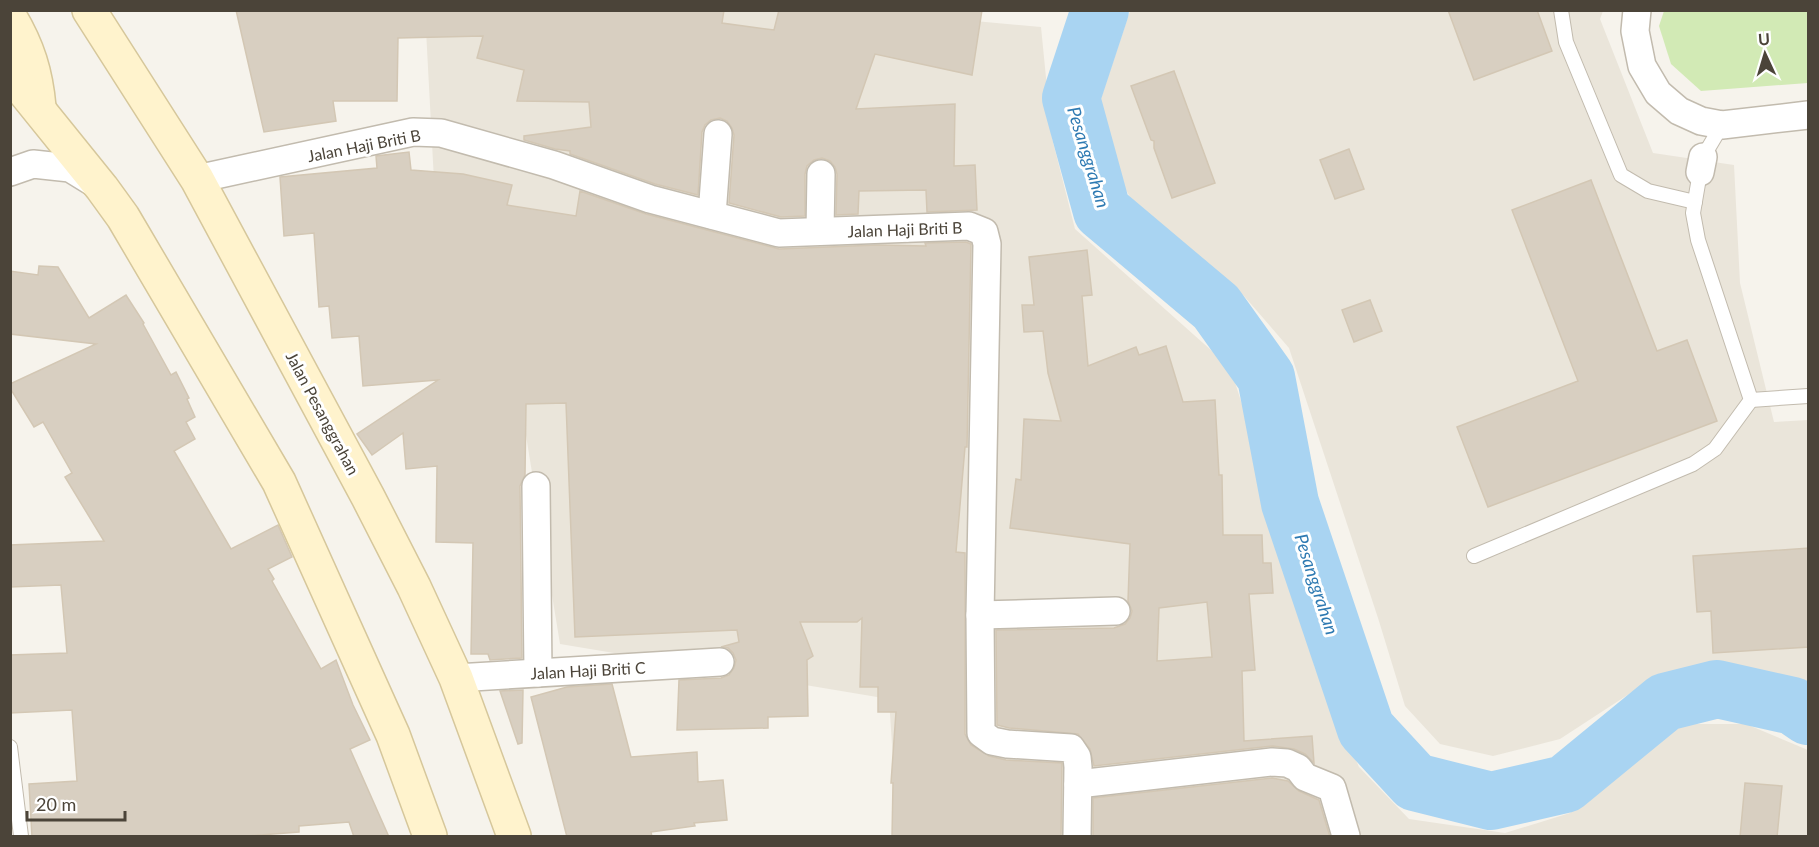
<svg xmlns="http://www.w3.org/2000/svg" width="1819" height="847" font-family="Lato,sans-serif">
  <rect width="100%" height="100%" fill="#f6f3ec"/>
  <g fill="#eae5da">
    <path d="M 856,10 L 1041,27 L 1052,138 L 1075,229 L 1230,367 L 1258,454 L 1315,668 L 1359,767 L 1409,819 L 1505,833 L 1570,813 L 1651,729 L 1695,724 L 1746,724 L 1808,750 L 1808,836 L 898,836 L 889,699 L 560,644 L 506,313 L 440,294 L 425,11 Z"/>
    <path d="M 1130,11 L 1603,11 L 1600,19 L 1653,153 L 1734,165 L 1740,283 L 1774,422 L 1808,420 L 1808,683 L 1744,675 L 1649,681 L 1560,739 L 1493,756 L 1440,744 L 1405,706 L 1378,618 L 1289,348 L 1244,296 L 1151,233 L 1116,173 L 1100,101 Z"/>
  </g>
  <path fill="#d2eab5" d="M 1664,11 L 1808,11 L 1808,83 L 1701,91 L 1671,64 L 1659,26 Z"/>
  <g fill="none" stroke-linecap="round" stroke-linejoin="round">
    <path stroke="#a9d4f2" stroke-width="58" d="M 1100,10 L 1071,98 L 1102,211 L 1216,307 L 1266,377 L 1290,503 L 1366,729 L 1415,782 L 1491,801 L 1565,784 L 1665,702 L 1717,689 L 1793,706 L 1808,716"/>
  </g>
  <g fill="#d8cfc1" stroke="#d3c7b4" stroke-width="1.5" fill-rule="evenodd">
    <path d="M 236,10 L 724,10 L 722,23 L 774,30 L 779,10 L 982,10 L 972,75 L 875,54 L 856,109 L 955,104 L 954,166 L 975,165 L 977,210 L 927,212 L 926,190 L 859,191 L 858,214 L 836,215 L 837,174 L 835,167 L 830,161 L 822,158 L 814,160 L 807,166 L 805,174 L 805,216 L 781,217 L 729,203 L 734,135 L 732,128 L 727,121 L 720,118 L 711,120 L 705,125 L 702,132 L 698,195 L 655,184 L 570,154 L 570,151 L 555,149 L 524,140 L 524,136 L 591,127 L 589,102 L 517,101 L 524,70 L 477,58 L 483,36 L 398,38 L 397,101 L 333,101 L 336,121 L 264,132 Z"/>
    <path d="M 1448,10 L 1537,10 L 1552,51 L 1474,80 Z"/>
    <path d="M 1174,71 L 1215,183 L 1172,198 L 1154,148 L 1154,141 L 1151,140 L 1131,86 Z"/>
    <path d="M 1349,149 L 1364,189 L 1335,199 L 1320,160 Z"/>
    <path d="M 409,152 L 411,170 L 463,174 L 512,185 L 507,205 L 576,216 L 580,191 L 646,214 L 779,249 L 877,245 L 926,246 L 925,243 L 966,242 L 971,244 L 967,447 L 965,447 L 956,552 L 965,553 L 965,734 L 971,745 L 989,756 L 1006,760 L 1062,763 L 1061,837 L 892,837 L 893,783 L 891,783 L 896,712 L 878,712 L 878,687 L 860,687 L 862,618 L 857,622 L 800,622 L 813,656 L 807,660 L 808,716 L 768,717 L 768,728 L 677,730 L 679,680 L 721,678 L 729,675 L 734,668 L 736,660 L 733,653 L 728,648 L 721,647 L 739,642 L 737,630 L 575,637 L 566,403 L 526,404 L 525,475 L 520,486 L 522,658 L 490,660 L 488,654 L 471,654 L 473,543 L 436,542 L 437,466 L 406,469 L 403,433 L 372,455 L 357,434 L 438,380 L 363,386 L 359,336 L 332,338 L 329,306 L 319,307 L 314,233 L 284,236 L 280,177 L 377,168 L 376,156 Z"/>
    <path d="M 1591,180 L 1657,351 L 1687,340 L 1717,421 L 1488,507 L 1457,427 L 1578,381 L 1512,210 Z"/>
    <path d="M 1087,250 L 1092,295 L 1082,296 L 1088,366 L 1136,347 L 1139,355 L 1166,346 L 1183,402 L 1215,400 L 1219,475 L 1222,475 L 1223,535 L 1262,535 L 1263,563 L 1271,563 L 1273,593 L 1249,594 L 1255,670 L 1242,671 L 1244,741 L 1312,736 L 1314,763 L 1305,754 L 1294,749 L 1273,746 L 1094,766 L 1090,749 L 1078,734 L 1009,728 L 997,725 L 996,630 L 1114,628 L 1125,624 L 1130,618 L 1132,611 L 1128,601 L 1130,544 L 1010,528 L 1016,479 L 1021,480 L 1024,419 L 1061,421 L 1048,373 L 1043,331 L 1024,332 L 1022,305 L 1034,305 L 1029,257 ZM 1207,602 L 1212,657 L 1157,661 L 1159,608 Z"/>
    <path d="M 39,266 L 58,267 L 89,318 L 126,295 L 144,323 L 143,324 L 171,375 L 176,372 L 189,398 L 187,399 L 195,417 L 186,422 L 195,439 L 174,451 L 231,549 L 278,525 L 292,557 L 268,569 L 274,579 L 272,581 L 321,669 L 336,660 L 353,705 L 370,740 L 350,749 L 389,837 L 354,837 L 349,822 L 299,826 L 299,832 L 234,837 L 32,837 L 29,784 L 77,781 L 72,710 L 10,713 L 10,655 L 67,653 L 61,585 L 10,587 L 10,545 L 104,541 L 65,477 L 72,473 L 43,422 L 34,427 L 10,388 L 10,384 L 96,344 L 10,334 L 10,271 L 38,275 Z"/>
    <path d="M 1370,300 L 1382,331 L 1354,342 L 1342,310 Z"/>
    <path d="M 1809,548 L 1809,647 L 1713,653 L 1711,611 L 1697,612 L 1693,556 Z"/>
    <path d="M 612,684 L 631,757 L 697,752 L 698,782 L 723,780 L 727,820 L 694,823 L 695,826 L 651,832 L 652,837 L 567,837 L 531,697 L 567,687 Z"/>
    <path d="M 523,690 L 522,743 L 518,744 L 500,691 Z"/>
    <path d="M 1272,778 L 1288,781 L 1299,791 L 1319,800 L 1330,837 L 1093,837 L 1093,798 Z"/>
    <path d="M 1745,783 L 1782,786 L 1777,837 L 1740,837 Z"/>
  </g>
  <g fill="none" stroke-linecap="round" stroke-linejoin="round">
    <g stroke="#c2bbae" stroke-width="16">
      <g id="service">
        <path d="M 1561,10 L 1566,42 L 1621,175 L 1648,191 L 1695,202"/>
        <path d="M 1703,157 L 1722,125"/>
        <path d="M 1751,400 L 1808,396"/>
        <path d="M 1474,556 L 1693,464 L 1715,449 L 1751,400 L 1698,240 L 1693,213 L 1700,172"/>
        <path d="M 10,747 L 21,836"/>
      </g>
    </g>
    <g stroke="#c2bbae" stroke-width="30">
      <g id="minor">
        <path d="M 1637,10 L 1635,31 L 1642,66 L 1658,93 L 1679,111 L 1701,121 L 1722,125 L 1808,115"/>
        <path d="M 10,172 L 33,164 L 70,168 L 96,184"/>
        <path d="M 1700,172 L 1703,157"/>
        <path d="M 197,179 L 413,132 L 441,133 L 554,165 L 650,199 L 779,233 L 969,226 L 984,232 L 987,244 L 980,615 L 981,733 L 992,741 L 1007,744 L 1071,748 L 1077,757 L 1078,767 L 1077,836"/>
        <path d="M 712,215 L 718,134"/>
        <path d="M 820,231 L 821,174"/>
        <path d="M 536,486 L 538,673"/>
        <path d="M 980,615 L 1116,611"/>
        <path d="M 456,678 L 720,662"/>
        <path d="M 1078,784 L 1272,762 L 1287,763 L 1298,768 L 1305,777 L 1332,788 L 1346,836"/>
      </g>
    </g>
    <g stroke="#d6c79b" stroke-width="36">
      <g id="secondary">
        <path d="M 89,10 L 197,179 L 368,497 L 414,587 L 456,678 L 514,836"/>
        <path d="M 10,17 C 28,47 36,73 39,107"/>
        <path d="M 10,74 L 102,188 L 123,217 L 279,482 L 393,735 L 430,836"/>
      </g>
    </g>
    <use href="#service" stroke="#fff" stroke-width="14"/>
    <use href="#minor" stroke="#fff" stroke-width="27"/>
    <use href="#secondary" stroke="#fff3cd" stroke-width="33"/>
  </g>
  <g text-anchor="middle" dominant-baseline="central" stroke-width="6" stroke-linejoin="round" paint-order="stroke">
    <g font-size="16" fill="#4b4439" stroke="#fff">
      <text transform="translate(364 145) rotate(-11)">Jalan Haji Briti B</text>
      <text transform="translate(905 229) rotate(-2)">Jalan Haji Briti B</text>
      <text transform="translate(323 413) rotate(62)">Jalan Pesanggrahan</text>
      <text transform="translate(588 670) rotate(-3)">Jalan Haji Briti C</text>
    </g>
    <g font-size="18" font-style="italic" fill="#2e7ab2" stroke="#fff">
      <text transform="translate(1089 157) rotate(73)">Pesanggrahan</text>
      <text transform="translate(1317 584) rotate(72)">Pesanggrahan</text>
    </g>
  </g>
  <rect width="1819" height="847" fill="none" stroke="#4b4439" stroke-width="24"/>
  <g transform="translate(1765 54) rotate(356)" stroke="#ffffff" stroke-width="4.5" paint-order="stroke">
  <path d="M0-4.5L10 22L0 15L-10 22Z" fill="#4b4439"/>
  <text y="-9" font-size="16" font-weight="bold" text-anchor="middle" fill="#4b4439">U</text>
  </g>
  <path d="M27 811v9h98v-9" fill="none" stroke="#4b4439" stroke-width="3"/>
  <text x="36" y="811" font-size="18" fill="#4b4439" stroke="#ffffff" stroke-width="4.5" paint-order="stroke">20 m</text>
</svg>
